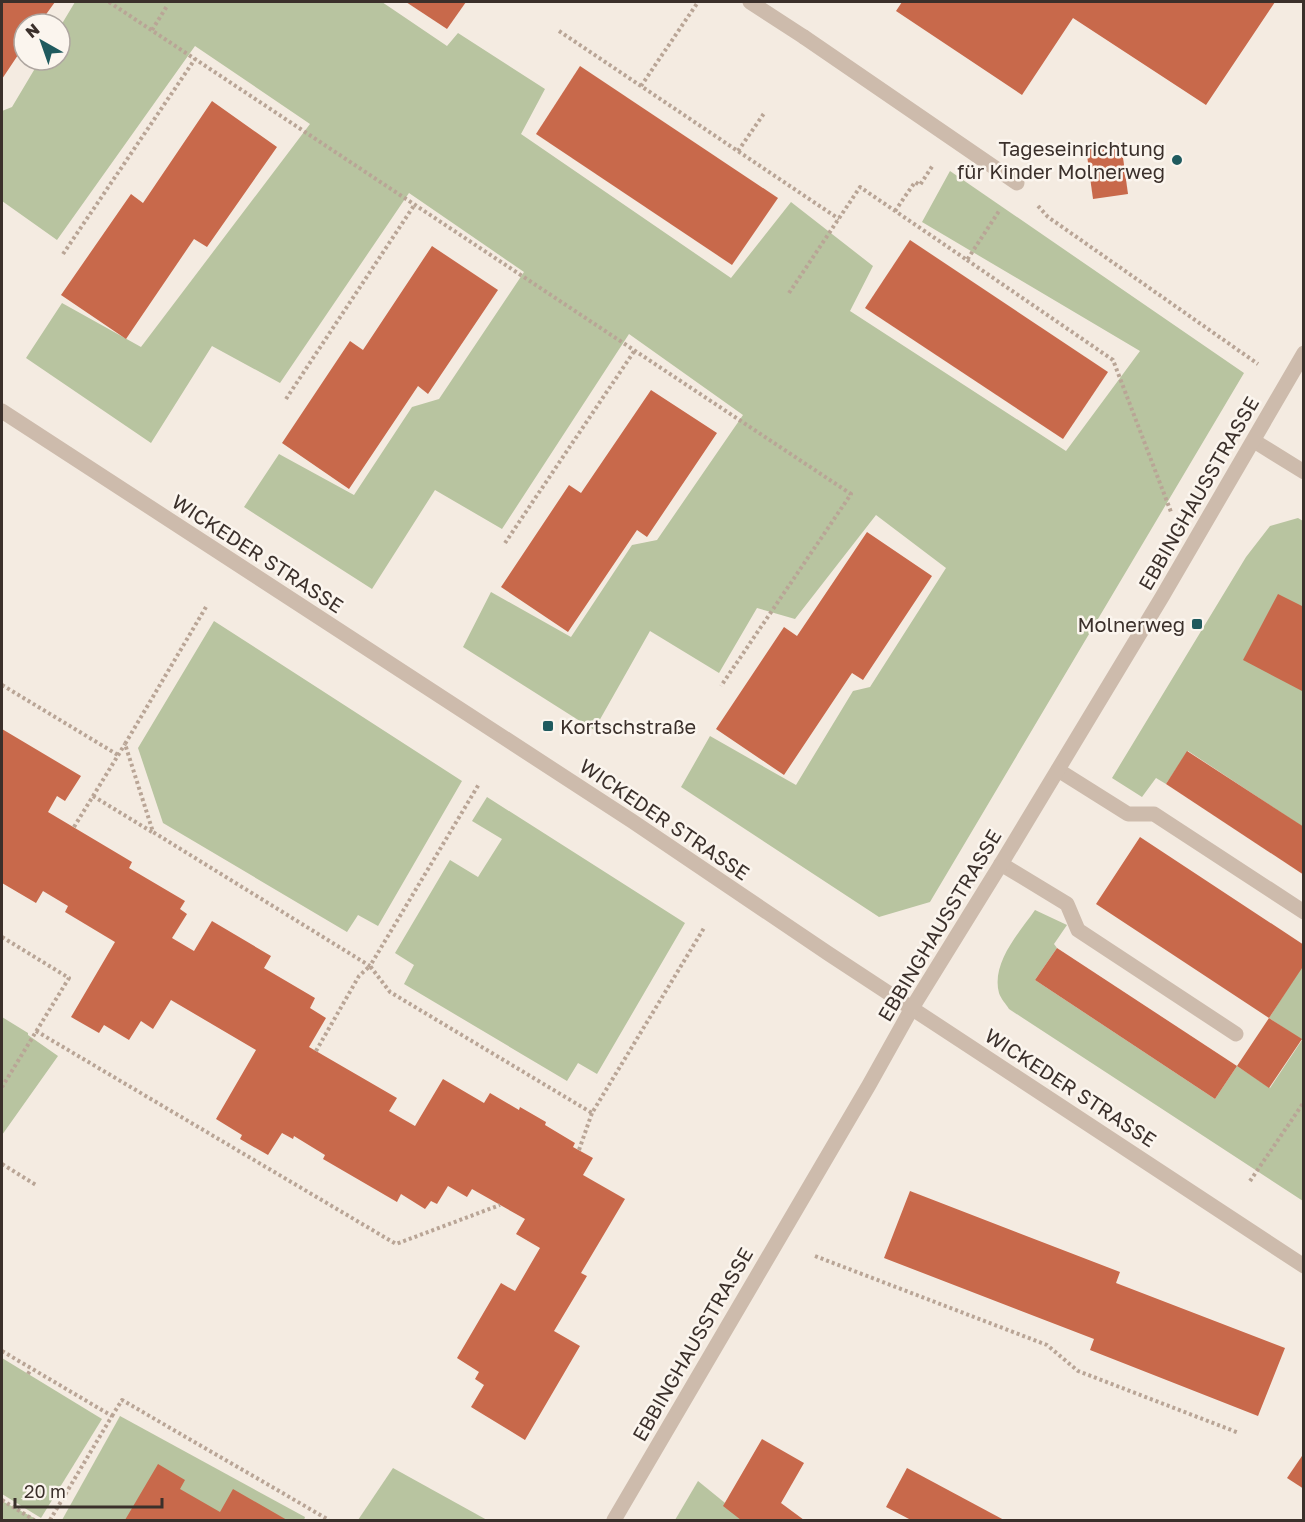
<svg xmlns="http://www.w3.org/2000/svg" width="1305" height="1522" font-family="'Golos Text',sans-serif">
  <rect width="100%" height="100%" fill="#f4ebe1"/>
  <g fill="#b8c4a0">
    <path d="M 75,2 L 382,2 L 447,46 L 458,33 L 545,89 L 521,134 L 731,278 L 791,202 L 873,266 L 850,311 L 1066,451 L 1140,351 L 922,222 L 950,171 L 1244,373 L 930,902 L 879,917 L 681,787 L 710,736 L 796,785 L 853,691 L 870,687 L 946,568 L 876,515 L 795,619 L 757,608 L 719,673 L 650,631 L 594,730 L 463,647 L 491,592 L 571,637 L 632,545 L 657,540 L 743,415 L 629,334 L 502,529 L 435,490 L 372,589 L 244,507 L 279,454 L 354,495 L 412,407 L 439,399 L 524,272 L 409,193 L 280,383 L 212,346 L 151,443 L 26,358 L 62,303 L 141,347 L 310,124 L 195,46 L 57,240 L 2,201 L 2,111 L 12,107 L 40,60 L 60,60 L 60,27 Z"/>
    <path d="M 1298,518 L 1303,521 L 1303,827 L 1188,751 L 1166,784 L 1156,778 L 1142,797 L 1112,778 L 1246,557 L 1270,526 Z"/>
    <path d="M 214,621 L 462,781 L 378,926 L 358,915 L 347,932 L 163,823 L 138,748 Z"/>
    <path d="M 487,797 L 685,923 L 597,1074 L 578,1063 L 567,1081 L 404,984 L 414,965 L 395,953 L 450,860 L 478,877 L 502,839 L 472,821 Z"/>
    <path d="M 1035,910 L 1067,925 L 1054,944 L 1057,948 L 1035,980 L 1215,1099 L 1237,1066 L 1270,1088 L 1302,1040 L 1269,1018 L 1303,965 L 1303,1201 L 1009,1009 C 1006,1004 1001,999 999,993 C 991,963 1019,933 1035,910 Z"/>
    <path d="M 2,1017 L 28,1033 L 28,1035 L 58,1056 L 2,1135 Z"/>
    <path d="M 2,1358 L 102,1419 L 41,1518 L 2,1494 Z"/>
    <path d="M 120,1416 L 305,1517 L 304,1520 L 62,1520 Z"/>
    <path d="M 393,1468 L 487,1520 L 358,1520 Z"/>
    <path d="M 698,1481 L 746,1520 L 675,1520 Z"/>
    <path d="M 2,1501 L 38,1520 L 2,1520 Z"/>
  </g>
  <g fill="#c8694b">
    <path d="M 2,2 L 55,2 L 39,24 L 24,24 L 24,46 L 2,79 Z"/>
    <path d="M 406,2 L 466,2 L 447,29 Z"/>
    <path d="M 902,2 L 1275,2 L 1206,105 L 1073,18 L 1022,95 L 896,11 Z"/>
    <path d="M 580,66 L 778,198 L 732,265 L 536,134 Z"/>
    <path d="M 212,101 L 277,147 L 207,247 L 194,239 L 126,339 L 61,295 L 131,194 L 143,203 Z"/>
    <path d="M 1121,143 L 1128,194 L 1093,199 L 1086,148 Z"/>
    <path d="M 910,240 L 1108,372 L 1063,439 L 865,308 Z"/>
    <path d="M 432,246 L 498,290 L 428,394 L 418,386 L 349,489 L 282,443 L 350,341 L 363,350 Z"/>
    <path d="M 651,390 L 717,433 L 647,537 L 637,530 L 568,632 L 501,587 L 569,485 L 581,493 Z"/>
    <path d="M 867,532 L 932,576 L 863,680 L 852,673 L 784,775 L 716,729 L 784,627 L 797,636 Z"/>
    <path d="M 1278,594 L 1304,607 L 1304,692 L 1243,660 Z"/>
    <path d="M 2,729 L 81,776 L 65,801 L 57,796 L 48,812 L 132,862 L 129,868 L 185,901 L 180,909 L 187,914 L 172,938 L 194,951 L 212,921 L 271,956 L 264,968 L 315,998 L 310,1008 L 326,1018 L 309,1047 L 397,1098 L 389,1111 L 415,1126 L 443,1079 L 484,1103 L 490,1093 L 519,1110 L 520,1107 L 546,1122 L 545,1125 L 575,1143 L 573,1147 L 593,1158 L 583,1175 L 625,1199 L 581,1273 L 587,1276 L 554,1331 L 580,1346 L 525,1440 L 471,1407 L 484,1385 L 475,1379 L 479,1372 L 457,1358 L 501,1283 L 515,1291 L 540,1248 L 516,1234 L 525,1219 L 472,1189 L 467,1197 L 448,1186 L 437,1204 L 431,1201 L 425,1209 L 401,1194 L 397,1202 L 323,1159 L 325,1155 L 294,1136 L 293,1139 L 282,1133 L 268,1155 L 240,1139 L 242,1135 L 216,1119 L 256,1050 L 171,1000 L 153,1029 L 141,1021 L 129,1040 L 104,1025 L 99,1033 L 71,1017 L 115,942 L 65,912 L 68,906 L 43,891 L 36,903 L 2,883 Z"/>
    <path d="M 1187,751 L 1304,827 L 1304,875 L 1166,784 Z"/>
    <path d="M 1140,837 L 1304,945 L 1304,965 L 1269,1018 L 1302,1039 L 1269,1088 L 1237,1066 L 1269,1018 L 1096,904 Z"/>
    <path d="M 1057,948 L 1237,1066 L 1215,1099 L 1035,980 Z"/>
    <path d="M 910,1191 L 1120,1272 L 1116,1283 L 1285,1348 L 1258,1416 L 1090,1350 L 1094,1339 L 884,1258 Z"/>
    <path d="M 762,1439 L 804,1463 L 781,1503 L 804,1520 L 741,1520 L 723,1506 Z"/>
    <path d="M 1304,1453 L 1304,1489 L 1287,1478 Z"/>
    <path d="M 158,1464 L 185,1480 L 180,1489 L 220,1512 L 233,1489 L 287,1520 L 125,1520 Z"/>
    <path d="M 907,1468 L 1004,1520 L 911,1520 L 886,1507 Z"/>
  </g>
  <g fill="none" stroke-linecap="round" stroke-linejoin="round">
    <g stroke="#b9a596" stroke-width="4" stroke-dasharray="3 3" stroke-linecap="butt">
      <path d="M 109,2 L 851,494 L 721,686"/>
      <path d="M 152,30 L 167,6"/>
      <path d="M 559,31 L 839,219"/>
      <path d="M 641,86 L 698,2"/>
      <path d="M 738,151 L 765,112"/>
      <path d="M 1038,206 L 1048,217 L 1258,364"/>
      <path d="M 895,211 L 915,182 L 920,185 L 933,165"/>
      <path d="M 63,254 L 195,59"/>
      <path d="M 967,260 L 1113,360 L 1171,512"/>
      <path d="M 789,293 L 860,187 L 967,260 L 999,211"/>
      <path d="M 286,399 L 415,204"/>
      <path d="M 505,543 L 635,350"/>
      <path d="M 206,607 L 125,744 L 153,832 L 370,966 L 479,784"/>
      <path d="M 2,685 L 118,755"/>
      <path d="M 93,796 L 152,832"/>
      <path d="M 74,827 L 125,744"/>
      <path d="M 2,937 L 69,978 L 2,1087"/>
      <path d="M 36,1031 L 396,1244 L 500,1205"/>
      <path d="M 316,1051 L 359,976 L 370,966 L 390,992 L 592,1113 L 704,928"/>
      <path d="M 579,1150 L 592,1113"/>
      <path d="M 2,1164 L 36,1185"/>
      <path d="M 1250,1181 L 1304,1102"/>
      <path d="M 815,1256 L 1047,1345 L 1078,1371 L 1239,1433"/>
      <path d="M 2,1351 L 112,1416 L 50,1520"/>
      <path d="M 28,1374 L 31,1369"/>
      <path d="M 112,1416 L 122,1400 L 329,1520"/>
      <path d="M 2,1500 L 34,1520"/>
    </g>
    <g stroke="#cdbbac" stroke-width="15">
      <path d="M 804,37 L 1017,183"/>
      <path d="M 1058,770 L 1128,814 L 1154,814 L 1304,912"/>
      <path d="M 1001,864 L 1067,904 L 1078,930 L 1236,1034"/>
    </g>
    <g stroke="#cdbbac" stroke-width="15">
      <path d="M 750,2 L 804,37"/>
      <path d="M 2,411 L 632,821 L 829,954 L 1304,1266"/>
      <path d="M 1254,441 L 1304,472"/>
      <path d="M 614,1520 L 869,1085 L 912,1008 L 1001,864 L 1162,597 L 1304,353"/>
    </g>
  </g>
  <g fill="#1f5a5e" stroke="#fbf5ee" stroke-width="2">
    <circle cx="1177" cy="160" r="6"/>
    <rect x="1191" y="618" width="12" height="12" rx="3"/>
    <rect x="542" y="720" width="12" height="12" rx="3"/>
  </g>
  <g text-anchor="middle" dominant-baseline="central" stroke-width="5" stroke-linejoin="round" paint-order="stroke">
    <g font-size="20" fill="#3b302b" stroke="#fbf5ee" text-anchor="end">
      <text x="1165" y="148">Tageseinrichtung<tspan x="1165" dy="23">für Kinder Molnerweg</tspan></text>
      <text x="1185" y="624">Molnerweg</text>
      <text x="560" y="726" text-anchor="start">Kortschstraße</text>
    </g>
    <g font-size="20" fill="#3b302b" stroke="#fbf5ee">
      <text transform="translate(1198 493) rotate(-60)">EBBINGHAUSSTRASSE</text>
      <text transform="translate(258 553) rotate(33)">WICKEDER STRASSE</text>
      <text transform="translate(665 819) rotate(34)">WICKEDER STRASSE</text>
      <text transform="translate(939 925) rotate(-59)">EBBINGHAUSSTRASSE</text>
      <text transform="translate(1071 1087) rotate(33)">WICKEDER STRASSE</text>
      <text transform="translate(692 1344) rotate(-60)">EBBINGHAUSSTRASSE</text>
    </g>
  </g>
  <rect width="1305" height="1522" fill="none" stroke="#3b302b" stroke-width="6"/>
  <g transform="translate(42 42) rotate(320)"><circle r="28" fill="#fbf5ee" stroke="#aea6a0" stroke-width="1.5"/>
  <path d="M0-4.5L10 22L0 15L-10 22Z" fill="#1f5a5e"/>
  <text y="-9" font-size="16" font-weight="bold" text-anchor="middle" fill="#3b302b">N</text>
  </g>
  <path d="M15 1498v9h147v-9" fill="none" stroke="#3b302b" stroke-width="3"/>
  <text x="24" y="1498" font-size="18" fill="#3b302b" stroke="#fbf5ee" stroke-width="4.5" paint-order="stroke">20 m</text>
</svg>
